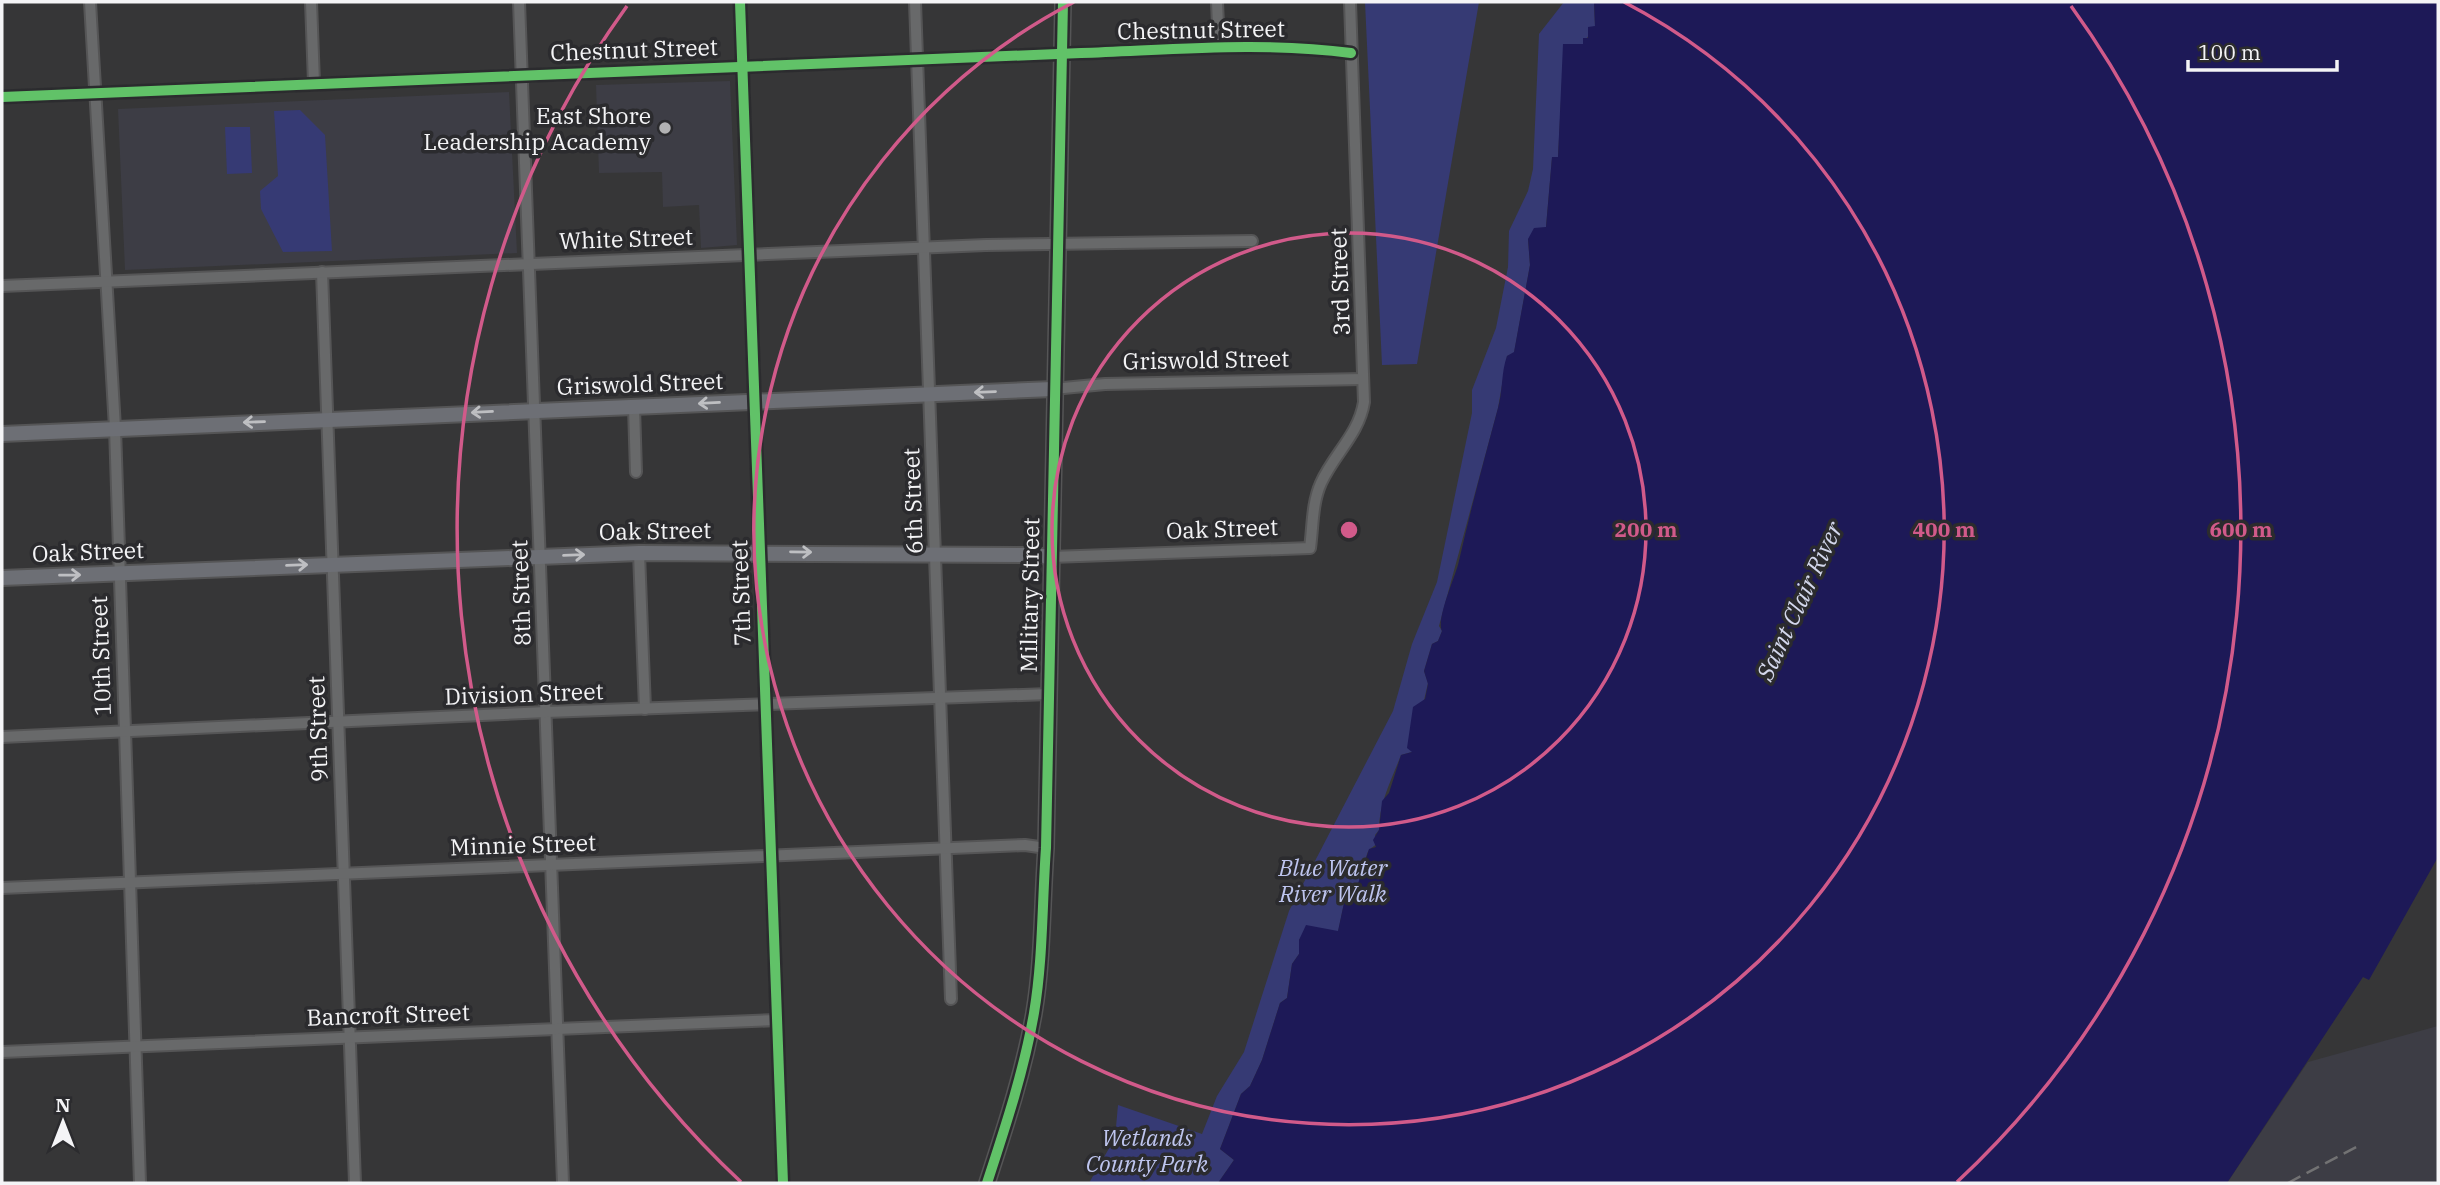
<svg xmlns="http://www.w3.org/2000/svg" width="2440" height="1185" font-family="'IBM Plex Serif',serif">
  <rect width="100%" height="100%" fill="#363637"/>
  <g fill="#3d3d45">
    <path d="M 730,81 L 737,245 L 701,248 L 699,205 L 663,207 L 662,172 L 599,173 L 596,85 Z"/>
    <path d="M 509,92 L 517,253 L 125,270 L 118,109 Z"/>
    <path d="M 2438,1026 L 2438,1183 L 2227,1183 L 2308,1062 Z"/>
  </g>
  <g fill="#363a74">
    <path d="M 1365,2 L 1479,2 L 1417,364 L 1382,365 Z"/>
    <path d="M 1564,2 L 1594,2 L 1595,26 L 1583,44 L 1564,44 L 1558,157 L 1552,158 L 1546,227 L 1528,239 L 1530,265 L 1514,353 L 1507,356 L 1498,408 L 1439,626 L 1442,631 L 1438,641 L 1432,644 L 1424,671 L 1428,683 L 1412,752 L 1401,755 C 1391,781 1379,803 1379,830 L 1375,835 L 1377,843 C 1375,846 1372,847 1369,850 C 1365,855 1357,893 1352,903 L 1344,903 L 1338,932 L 1305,933 L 1299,940 L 1299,954 L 1292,964 L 1287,998 L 1280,1003 L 1262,1060 L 1250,1086 L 1241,1094 L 1220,1149 L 1234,1160 L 1218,1183 L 1089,1183 L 1115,1138 L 1118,1105 L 1202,1134 L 1217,1096 L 1244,1052 L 1289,911 L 1393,711 L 1412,644 L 1437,582 L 1472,413 L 1472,390 L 1496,328 L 1508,267 L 1509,231 L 1528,191 L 1533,169 L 1539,34 Z"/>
    <path d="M 300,110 L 325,135 L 332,251 L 283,252 L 261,209 L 260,191 L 278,176 L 274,111 Z"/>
    <path d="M 225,127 L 250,127 L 252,173 L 227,174 Z"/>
  </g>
  <path fill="#1d1957" d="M 1594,2 L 2438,2 L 2438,857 L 2369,980 L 2363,977 L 2227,1183 L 1218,1183 L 1234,1160 L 1220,1149 L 1241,1094 L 1250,1086 L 1262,1060 L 1280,1003 L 1287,998 L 1292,964 L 1299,954 L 1299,940 L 1306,925 L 1338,931 L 1344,903 L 1352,903 L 1369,849 L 1376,847 L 1373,840 L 1379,830 L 1382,801 L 1389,793 L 1401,755 L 1412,752 L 1407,748 L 1413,707 L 1425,699 L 1428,684 L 1424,671 L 1432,644 L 1438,641 L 1442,631 C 1436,620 1454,579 1458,565 C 1470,512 1484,460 1498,408 C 1503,391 1501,372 1507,356 L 1514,352 L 1530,265 L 1528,239 L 1534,228 L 1546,227 L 1552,157 L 1558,157 L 1563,44 L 1583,44 L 1583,38 L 1588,38 L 1588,27 L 1595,26 Z"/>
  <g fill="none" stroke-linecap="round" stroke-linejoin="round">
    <g stroke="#555556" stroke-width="14">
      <g id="minor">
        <path d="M 90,2 L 115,428 L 140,1183"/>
        <path d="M 311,2 L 314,83"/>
        <path d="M 519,2 L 563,1183"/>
        <path d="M 740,2 L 783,1183"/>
        <path d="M 915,2 L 951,999"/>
        <path d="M 1217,2 L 1219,48"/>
        <path d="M 2,97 L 1081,53 C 1170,50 1263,41 1351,53"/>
        <path d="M 322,272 L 355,1183"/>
        <path d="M 2,286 L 986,245 L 1252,241"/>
        <path d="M 1053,389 L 1105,384 L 1363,379"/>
        <path d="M 634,407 L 636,472"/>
        <path d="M 639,553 L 645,709"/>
        <path d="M 1051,557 L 1310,548 C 1313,526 1312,503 1321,483 C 1334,454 1359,434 1364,402 L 1350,2"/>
        <path d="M 2,737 L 546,712 L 1049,694"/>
        <path d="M 2,888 L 1025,845 L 1046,848"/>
        <path d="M 2,1052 L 777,1020"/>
      </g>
    </g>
    <g stroke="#555556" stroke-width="18">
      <g id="major">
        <path d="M 2,434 L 1053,389"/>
        <path d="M 2,578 L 639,553 L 1032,555 L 1051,557"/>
        <path d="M 987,1183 C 1005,1128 1024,1071 1034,1013 C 1043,960 1042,903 1046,848 L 1063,2"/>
      </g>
    </g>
    <use href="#minor" stroke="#68696a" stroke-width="10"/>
    <use href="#major" stroke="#6d6f75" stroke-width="14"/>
    <path stroke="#727273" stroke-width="2.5" stroke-dasharray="14 7" stroke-linecap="butt" d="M 2288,1183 L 2360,1145"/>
    <g stroke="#2b2b2e" stroke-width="15">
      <g id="cycleway">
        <path d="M 740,2 L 783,1183"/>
        <path d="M 2,97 L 1081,53 C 1170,50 1263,41 1351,53"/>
        <path d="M 987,1183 C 1005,1128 1024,1071 1034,1013 C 1043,960 1042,903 1046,848 L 1063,2"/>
      </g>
    </g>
    <use href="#cycleway" stroke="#61c268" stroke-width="10"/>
  </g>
  <defs><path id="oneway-shaft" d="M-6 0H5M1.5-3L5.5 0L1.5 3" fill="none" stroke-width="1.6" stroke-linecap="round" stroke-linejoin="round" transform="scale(1.75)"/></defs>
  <g stroke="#bebfc2">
    <use href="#oneway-shaft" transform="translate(985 392) rotate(178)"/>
    <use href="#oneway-shaft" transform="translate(709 403) rotate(177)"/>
    <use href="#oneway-shaft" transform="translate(482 412) rotate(177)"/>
    <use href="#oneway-shaft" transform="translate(254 422) rotate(178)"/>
    <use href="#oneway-shaft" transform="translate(801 552) rotate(1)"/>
    <use href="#oneway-shaft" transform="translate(574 555) rotate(-2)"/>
    <use href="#oneway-shaft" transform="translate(297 565) rotate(-2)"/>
    <use href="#oneway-shaft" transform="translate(70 575) rotate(-1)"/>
  </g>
  <g fill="none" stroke="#d15a8a" stroke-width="3.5">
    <circle cx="1349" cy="530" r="297"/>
    <path d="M1624 2A595 595 0 1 1 1074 2"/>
    <path d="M741 1182A892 892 0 0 1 627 6M2071 6A892 892 0 0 1 1957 1182"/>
  </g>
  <circle fill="#b2b2b3" stroke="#2b2b2e" stroke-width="2.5" cx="665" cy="128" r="7"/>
  <g text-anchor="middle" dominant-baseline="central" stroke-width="7" stroke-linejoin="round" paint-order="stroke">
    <g font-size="23" fill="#f4f4f6" stroke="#2b2b2e">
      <text transform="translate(1201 29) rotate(-1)">Chestnut Street</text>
      <text transform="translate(634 49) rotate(-2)">Chestnut Street</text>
      <text transform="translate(626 238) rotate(-2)">White Street</text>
      <text transform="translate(1339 282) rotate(-92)">3rd Street</text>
      <text transform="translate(1206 359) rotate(-1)">Griswold Street</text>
      <text transform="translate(640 383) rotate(-2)">Griswold Street</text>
      <text transform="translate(912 501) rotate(-92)">6th Street</text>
      <text transform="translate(1222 528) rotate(-2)">Oak Street</text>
      <text transform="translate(655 530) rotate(-1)">Oak Street</text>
      <text transform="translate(88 551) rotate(-2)">Oak Street</text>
      <text transform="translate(520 593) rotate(-92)">8th Street</text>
      <text transform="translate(740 593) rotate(-92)">7th Street</text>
      <text transform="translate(1029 595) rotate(-89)">Military Street</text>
      <text transform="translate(100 656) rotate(-92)">10th Street</text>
      <text transform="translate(524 693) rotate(-2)">Division Street</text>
      <text transform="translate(317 729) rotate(-92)">9th Street</text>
      <text transform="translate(523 844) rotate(-2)">Minnie Street</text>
      <text transform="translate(388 1014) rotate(-2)">Bancroft Street</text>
    </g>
    <g font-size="23" fill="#f4f4f6" stroke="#2b2b2e" text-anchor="end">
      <text x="651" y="115">East Shore<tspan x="651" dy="26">Leadership Academy</tspan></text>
    </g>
    <g font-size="23" font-style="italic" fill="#bec5ef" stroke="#2b2b2e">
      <text x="1333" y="867">Blue Water<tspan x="1333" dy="26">River Walk</tspan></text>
      <text x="1147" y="1137">Wetlands<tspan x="1147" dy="26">County Park</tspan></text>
    </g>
    <g font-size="24" font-style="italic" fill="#d3d7ec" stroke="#2b2b2e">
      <text transform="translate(1799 601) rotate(-65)">Saint Clair River</text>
    </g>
  </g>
  <circle cx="1349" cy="530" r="10" fill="#d15a8a" stroke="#2b2b2e" stroke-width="3.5"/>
  <g font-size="21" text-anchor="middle" font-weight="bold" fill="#d15a8a" stroke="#2b2b2e" stroke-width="7" stroke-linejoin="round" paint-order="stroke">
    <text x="1646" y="537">200 m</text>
    <text x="1944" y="537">400 m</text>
    <text x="2241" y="537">600 m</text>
  </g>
  <rect width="2440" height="1185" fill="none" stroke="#f4f4f6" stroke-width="7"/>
  <g transform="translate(63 1122)" stroke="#2b2b2e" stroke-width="5" paint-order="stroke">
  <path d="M0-5L12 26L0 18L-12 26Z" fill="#f4f4f6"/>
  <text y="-10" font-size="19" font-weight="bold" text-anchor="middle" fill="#f4f4f6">N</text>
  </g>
  <path d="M2188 60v10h149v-10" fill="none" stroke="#f4f4f6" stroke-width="3.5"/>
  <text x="2198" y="60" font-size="21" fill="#f4f4f6" stroke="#2b2b2e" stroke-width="5" paint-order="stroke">100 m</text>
</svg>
